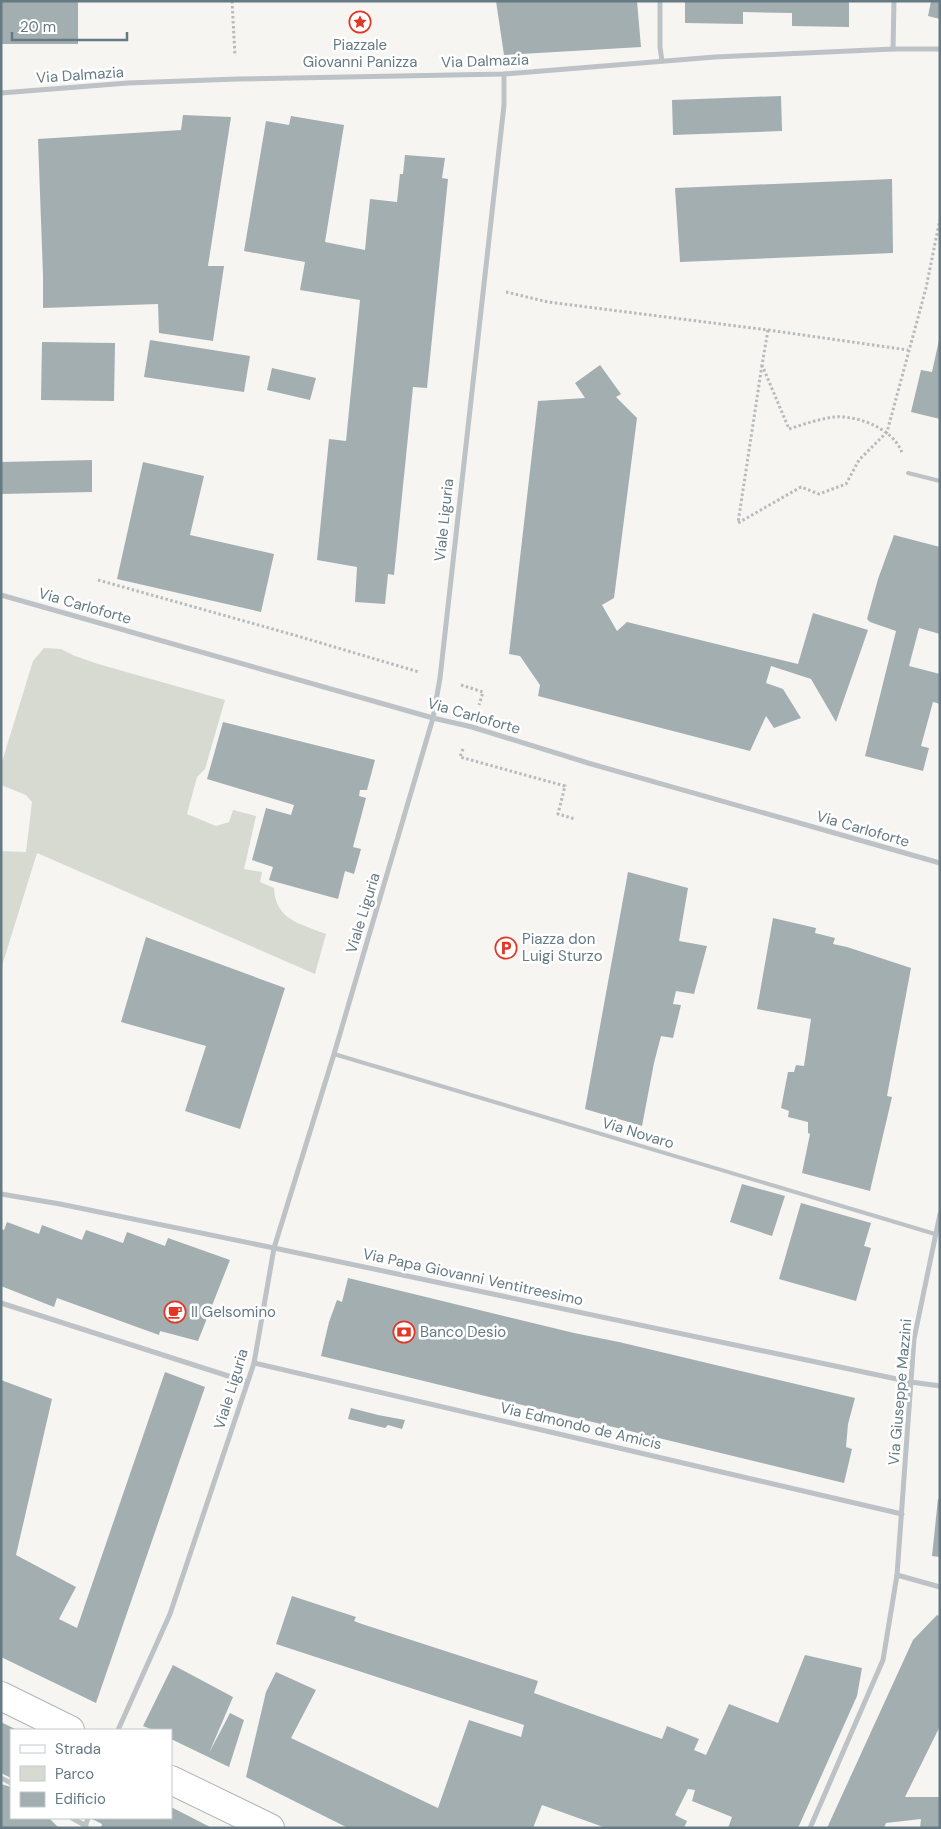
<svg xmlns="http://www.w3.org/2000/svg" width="941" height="1829" font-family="'DM Sans',sans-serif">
  <rect width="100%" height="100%" fill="#f6f5f2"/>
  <path fill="#d6dad1" d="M 44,648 L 61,649 L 75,656 L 98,664 L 225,700 L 205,769 L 197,777 L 187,814 L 216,826 L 229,822 L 233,810 L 256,816 L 244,869 L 262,872 L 260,882 L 274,888 C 275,920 301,924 326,934 L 315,974 L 37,853 L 1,969 L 1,851 L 26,852 L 32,802 L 26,795 L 1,785 L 1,765 L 33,661 Z"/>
  <g fill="#a3aeb1">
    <rect x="1" y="1" width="77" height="43"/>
    <path d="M 496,1 L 637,1 L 641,47 L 504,55 Z"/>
    <path d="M 685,1 L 849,1 L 849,27 L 792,26 L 792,13 L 743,12 L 743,24 L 685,23 Z"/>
    <path d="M 931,1 L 940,1 L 940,19 L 928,16 Z"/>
    <path d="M 781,96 L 782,131 L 673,135 L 672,100 Z"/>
    <path d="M 183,115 L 231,117 L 208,266 L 224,266 L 213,341 L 159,333 L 158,304 L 43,308 L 43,275 L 38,139 L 181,130 Z"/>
    <path d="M 291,116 L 344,125 L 325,242 L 365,250 L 370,199 L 397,202 L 400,174 L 403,174 L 405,155 L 445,158 L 442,178 L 448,179 L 427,388 L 413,387 L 394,575 L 388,574 L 385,604 L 355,602 L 357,567 L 317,560 L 329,439 L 346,441 L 360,300 L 300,290 L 305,262 L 244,251 L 266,121 L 289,125 Z"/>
    <path d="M 892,179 L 893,253 L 680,262 L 675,188 Z"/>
    <path d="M 150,340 L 250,356 L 244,392 L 144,377 Z"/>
    <path d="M 939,340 L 940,340 L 940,419 L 911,412 L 921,370 L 932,372 Z"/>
    <path d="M 42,342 L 115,343 L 114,401 L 41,400 Z"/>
    <path d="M 600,365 L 621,394 L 616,397 L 637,418 L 614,598 L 602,605 L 617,631 L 627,622 L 798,664 L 813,613 L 868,630 L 836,722 L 811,679 L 771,666 L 766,683 L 783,689 L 801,718 L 774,728 L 766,716 L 750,751 L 538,696 L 540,685 L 520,656 L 509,654 L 538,401 L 585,398 L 575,383 Z"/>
    <path d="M 272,368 L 316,378 L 310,400 L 267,390 Z"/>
    <path d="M 92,460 L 92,492 L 1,494 L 1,462 Z"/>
    <path d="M 143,462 L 204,476 L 190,535 L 274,554 L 261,612 L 117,579 Z"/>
    <path d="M 894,535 L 940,547 L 940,634 L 919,628 L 909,666 L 940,674 L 940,704 L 933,702 L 921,746 L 929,748 L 923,771 L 865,756 L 896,631 L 870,622 L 867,619 L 878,579 Z"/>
    <path d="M 223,722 L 375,760 L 367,790 L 360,790 L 359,796 L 366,798 L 353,847 L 361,849 L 354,874 L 345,871 L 338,899 L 269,880 L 273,867 L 252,860 L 266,808 L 291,815 L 294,805 L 207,779 Z"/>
    <path d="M 628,872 L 688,888 L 679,941 L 707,946 L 694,994 L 676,991 L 673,1004 L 681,1005 L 673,1038 L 661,1036 L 654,1063 L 642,1126 L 585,1109 Z"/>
    <path d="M 773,918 L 816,928 L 815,933 L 835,938 L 833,944 L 847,947 L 911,968 L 887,1096 L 892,1097 L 870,1191 L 802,1173 L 810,1134 L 808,1133 L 808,1122 L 788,1117 L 789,1111 L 781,1108 L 788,1072 L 794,1072 L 796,1065 L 804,1066 L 811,1019 L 757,1009 Z"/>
    <path d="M 146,937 L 285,988 L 240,1129 L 185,1111 L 206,1046 L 121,1022 Z"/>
    <path d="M 742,1184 L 785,1196 L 772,1236 L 730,1222 Z"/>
    <path d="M 801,1203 L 871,1223 L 864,1246 L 871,1248 L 856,1301 L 779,1279 Z"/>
    <path d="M 7,1222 L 39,1234 L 42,1225 L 82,1240 L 86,1230 L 123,1243 L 127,1232 L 165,1246 L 168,1238 L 230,1260 L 198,1341 L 160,1331 L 159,1335 L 57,1298 L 54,1307 L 1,1286 L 1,1229 L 4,1230 Z"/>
    <path d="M 348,1278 L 574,1333 L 619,1342 L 855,1398 L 848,1424 L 846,1447 L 852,1449 L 844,1483 L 321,1356 L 329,1322 L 337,1300 L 342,1302 Z"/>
    <path d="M 165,1372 L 205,1387 L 96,1703 L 1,1657 L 1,1380 L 52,1399 L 16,1555 L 76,1587 L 59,1619 L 77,1628 Z"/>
    <path d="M 351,1408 L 378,1415 L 405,1420 L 402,1429 L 388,1425 L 385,1428 L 348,1419 Z"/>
    <path d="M 938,1499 L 940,1499 L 940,1557 L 932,1556 Z"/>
    <path d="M 292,1596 L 356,1617 L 354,1621 L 362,1624 L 538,1681 L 534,1693 L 662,1739 L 667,1726 L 699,1739 L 694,1750 L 706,1755 L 729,1704 L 778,1723 L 805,1655 L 862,1668 L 857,1696 L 798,1828 L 728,1828 L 732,1817 L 692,1801 L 695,1790 L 688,1789 L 675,1815 L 687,1821 L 684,1828 L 606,1828 L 542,1805 L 533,1828 L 348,1828 L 246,1777 L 266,1692 L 276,1672 L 316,1690 L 291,1738 L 438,1808 L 469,1720 L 521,1737 L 524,1725 L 276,1644 Z"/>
    <path d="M 937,1615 L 940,1616 L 940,1726 L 905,1797 L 940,1797 L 940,1828 L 920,1828 L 921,1819 L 886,1823 L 884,1828 L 827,1828 L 913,1640 Z"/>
    <path d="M 173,1665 L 233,1697 L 209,1753 L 230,1713 L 244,1720 L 229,1767 L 171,1739 L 171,1730 L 153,1730 L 143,1726 Z"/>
    <path d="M 1,1722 L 17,1730 L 11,1730 L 11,1778 L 1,1773 Z"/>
    <path d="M 1,1784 L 11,1787 L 11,1818 L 49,1818 L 59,1828 L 1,1828 Z"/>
    <path d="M 171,1807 L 212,1828 L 101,1828 L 102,1824 L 90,1818 L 171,1818 Z"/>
  </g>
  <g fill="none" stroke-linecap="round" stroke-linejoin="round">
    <g stroke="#afb6b9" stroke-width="30">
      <g id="secondary">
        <path d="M 1,1696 L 70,1730"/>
        <path d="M 171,1780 L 270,1828"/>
      </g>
    </g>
    <g stroke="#b7bbbd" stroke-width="3" stroke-dasharray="2.5 2.5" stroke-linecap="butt">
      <path d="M 232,1 L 235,56"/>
      <path d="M 506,292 L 548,302 L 768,330 L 762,365 L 789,429 C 804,424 819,419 834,417 C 858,415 894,429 902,453"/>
      <path d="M 768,330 L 908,350"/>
      <path d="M 762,365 L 738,523 L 801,487 L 819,494 L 846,484 L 859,460 L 887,432 L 926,288 L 940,219"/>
      <path d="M 98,580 L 294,635 L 419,672"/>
      <path d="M 461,685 L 483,692 L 479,705"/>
      <path d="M 463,749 L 460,757 L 565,786 L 558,814 L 575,819"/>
    </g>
    <g stroke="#bcc2c5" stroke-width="4">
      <path d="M 908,473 L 940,481"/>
      <path d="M 334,1054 L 935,1234"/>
    </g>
    <g stroke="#bcc2c5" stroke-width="5">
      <path d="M 660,1 L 660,47 L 662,61"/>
      <path d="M 893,49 L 894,1"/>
      <path d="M 1,93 L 128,83 L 237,79 L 504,74 L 715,57 L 893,49 L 940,49"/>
      <path d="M 1,595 L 433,718 L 472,727 L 588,763 L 940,863"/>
      <path d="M 1,1194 L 60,1204 L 274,1248 L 911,1382 L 940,1386"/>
      <path d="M 1,1303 L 247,1382"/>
      <path d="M 254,1363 L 902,1514"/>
      <path d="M 897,1575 L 940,1587"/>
      <path d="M 118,1730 L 170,1614 L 254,1363 L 274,1248 L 334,1054 L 433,718 L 440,678 L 504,105 L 504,74"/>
      <path d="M 1,1778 L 11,1783"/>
      <path d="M 72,1818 L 86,1826"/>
      <path d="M 85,1827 L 88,1818"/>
      <path d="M 810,1828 L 883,1660 L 897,1575 L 914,1339 L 940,1214"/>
    </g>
    <use href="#secondary" stroke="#fff" stroke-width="28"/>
  </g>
  <defs>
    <g id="sight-ring" transform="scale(1.125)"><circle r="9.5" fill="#fff" stroke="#e23726" stroke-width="1.5"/><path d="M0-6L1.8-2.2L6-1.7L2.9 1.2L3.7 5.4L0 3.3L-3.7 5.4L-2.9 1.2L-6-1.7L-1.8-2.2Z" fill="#e23726"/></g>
    <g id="parking-ring" transform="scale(1.125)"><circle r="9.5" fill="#fff" stroke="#e23726" stroke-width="1.5"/><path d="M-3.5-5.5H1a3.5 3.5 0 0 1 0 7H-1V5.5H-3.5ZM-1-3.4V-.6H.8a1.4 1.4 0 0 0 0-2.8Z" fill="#e23726"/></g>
    <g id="cafe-ring" transform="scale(1.125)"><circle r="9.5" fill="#fff" stroke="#e23726" stroke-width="1.5"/><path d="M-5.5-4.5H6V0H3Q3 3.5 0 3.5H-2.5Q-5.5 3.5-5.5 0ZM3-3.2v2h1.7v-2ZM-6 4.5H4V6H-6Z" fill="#e23726"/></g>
    <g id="bank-ring" transform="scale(1.125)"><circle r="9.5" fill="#fff" stroke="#e23726" stroke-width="1.5"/><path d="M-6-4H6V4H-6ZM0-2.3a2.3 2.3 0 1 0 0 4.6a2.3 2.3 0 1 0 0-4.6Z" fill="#e23726"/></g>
  </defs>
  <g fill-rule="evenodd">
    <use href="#sight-ring" x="360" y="22"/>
    <use href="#parking-ring" x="506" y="948"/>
    <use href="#cafe-ring" x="175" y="1312"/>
    <use href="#bank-ring" x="404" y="1332"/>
  </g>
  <g text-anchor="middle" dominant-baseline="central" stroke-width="5" stroke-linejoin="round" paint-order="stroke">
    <g font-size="15" fill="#657a83" stroke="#fff" text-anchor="start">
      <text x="360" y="45" text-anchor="middle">Piazzale<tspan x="360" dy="17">Giovanni Panizza</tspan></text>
      <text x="522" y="939">Piazza don<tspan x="522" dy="17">Luigi Sturzo</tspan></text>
      <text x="191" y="1312">Il Gelsomino</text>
      <text x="420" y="1332">Banco Desio</text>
    </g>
    <g font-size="15" fill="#657a83" stroke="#fff">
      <text transform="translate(485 61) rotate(-2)">Via Dalmazia</text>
      <text transform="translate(80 75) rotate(-4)">Via Dalmazia</text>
      <text transform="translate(444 520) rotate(-84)">Viale Liguria</text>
      <text transform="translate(85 606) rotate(16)">Via Carloforte</text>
      <text transform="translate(474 716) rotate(16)">Via Carloforte</text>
      <text transform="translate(863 829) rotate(16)">Via Carloforte</text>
      <text transform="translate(363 913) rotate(-73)">Viale Liguria</text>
      <text transform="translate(638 1133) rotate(17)">Via Novaro</text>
      <text transform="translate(473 1277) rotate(12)">Via Papa Giovanni Ventitreesimo</text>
      <text transform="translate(231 1389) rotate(-73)">Viale Liguria</text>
      <text transform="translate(900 1392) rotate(-85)">Via Giuseppe Mazzini</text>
      <text transform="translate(581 1426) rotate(13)">Via Edmondo de Amicis</text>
    </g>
  </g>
  <rect width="941" height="1829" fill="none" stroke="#657a83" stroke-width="5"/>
  <rect x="10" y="1729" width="162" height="90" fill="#ffffff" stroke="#c1cacd"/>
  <rect x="20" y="1745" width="25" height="8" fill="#ffffff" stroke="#c1cacd"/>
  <text x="55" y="1754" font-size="15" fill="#657a83">Strada</text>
  <rect x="20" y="1766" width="25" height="15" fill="#d6dad1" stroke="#c1cacd"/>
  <text x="55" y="1779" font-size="15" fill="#657a83">Parco</text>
  <rect x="20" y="1792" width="25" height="15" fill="#a3aeb1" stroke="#c1cacd"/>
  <text x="55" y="1804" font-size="15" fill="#657a83">Edificio</text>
  <path d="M12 32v8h115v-8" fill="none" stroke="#657a83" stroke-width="2.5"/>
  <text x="20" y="32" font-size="15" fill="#657a83" stroke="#ffffff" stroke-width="4" paint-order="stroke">20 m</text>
</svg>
